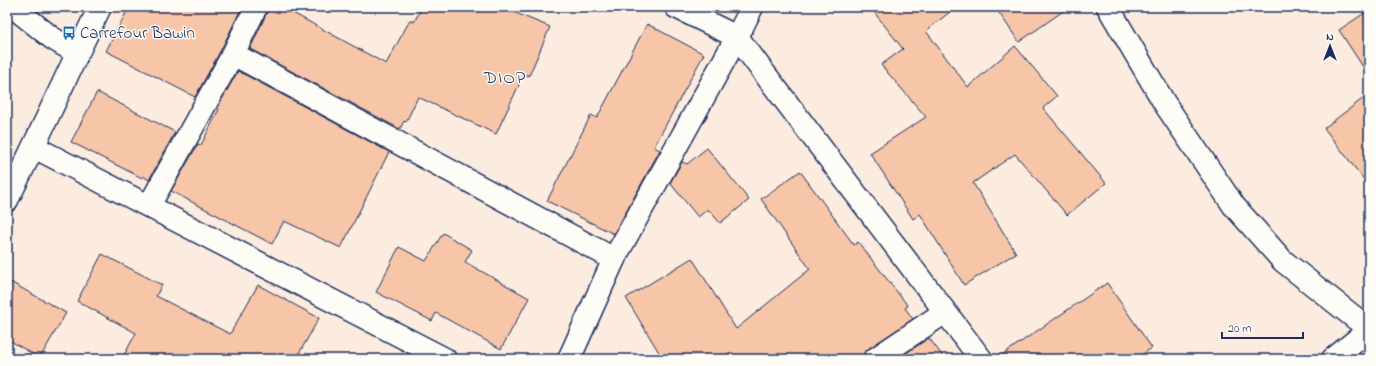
<svg xmlns="http://www.w3.org/2000/svg" width="1376" height="366" font-family="'Indie Flower',sans-serif">
  <rect width="100%" height="100%" fill="#fbecdf"/>
  <filter id="ink" filterUnits="userSpaceOnUse"><feTurbulence type="fractalNoise" baseFrequency=".025" numOctaves="2"/><feDisplacementMap in="SourceGraphic" scale="8" xChannelSelector="R" yChannelSelector="G"/><feConvolveMatrix kernelMatrix="1 2 1 2 8 2 1 2 1" color-interpolation-filters="sRGB"/></filter>
  <g filter="url(#ink)">
    <g fill="#f7c5a8" stroke="#1b2f5e">
      <path d="M 129,7 L 242,7 L 222,48 L 195,97 L 106,51 Z"/>
      <path d="M 268,7 L 282,7 L 386,64 L 410,20 L 414,22 L 422,7 L 501,7 L 550,27 L 529,76 L 524,74 L 496,134 L 418,97 L 406,122 L 404,121 L 400,129 L 250,49 L 267,12 Z"/>
      <path d="M 870,7 L 956,7 L 926,31 L 968,87 L 1015,46 L 1057,96 L 1043,108 L 1106,183 L 1067,215 L 1015,154 L 973,183 L 1016,253 L 964,285 L 920,214 L 913,219 L 870,153 L 926,117 L 881,65 L 903,49 Z"/>
      <path d="M 995,7 L 1069,7 L 1019,42 Z"/>
      <path d="M 1369,10 L 1369,76 L 1339,30 Z"/>
      <path d="M 647,24 L 704,54 L 654,147 L 660,150 L 614,234 L 547,201 L 591,115 L 597,118 Z"/>
      <path d="M 238,71 L 389,152 L 341,248 L 284,221 L 272,244 L 171,191 L 198,144 L 201,145 L 219,109 L 217,108 Z"/>
      <path d="M 97,92 L 175,132 L 149,180 L 143,176 L 142,178 L 71,142 Z"/>
      <path d="M 1369,94 L 1369,186 L 1324,128 Z"/>
      <path d="M 707,148 L 749,200 L 720,223 L 708,209 L 698,217 L 670,183 L 682,162 L 687,164 Z"/>
      <path d="M 800,171 L 854,245 L 858,242 L 908,306 L 905,308 L 913,319 L 868,349 L 864,353 L 863,359 L 663,359 L 626,298 L 692,258 L 736,329 L 810,269 L 761,199 Z"/>
      <path d="M 443,233 L 472,250 L 465,262 L 529,298 L 501,349 L 436,313 L 432,321 L 376,292 L 399,247 L 426,261 Z"/>
      <path d="M 102,254 L 162,285 L 156,296 L 230,334 L 258,285 L 319,318 L 296,359 L 122,359 L 136,333 L 77,301 Z"/>
      <path d="M 7,280 L 66,313 L 40,358 L 7,339 Z"/>
      <path d="M 1107,283 L 1152,348 L 1135,359 L 996,359 Z"/>
      <path d="M 929,338 L 945,359 L 897,359 Z"/>
    </g>
    <g fill="none" stroke-linecap="round" stroke-linejoin="round">
      <g stroke="#1b2f5e" stroke-width="25">
        <g id="minor">
          <path d="M 13,7 L 52,38 L 77,53"/>
          <path d="M 676,7 L 737,37 L 981,359"/>
          <path d="M 1108,7 L 1165,104 L 1234,206 L 1283,261 L 1369,329"/>
          <path d="M 233,54 L 614,259"/>
          <path d="M 34,147 L 445,359"/>
          <path d="M 7,200 C 40,136 68,71 100,7"/>
          <path d="M 149,206 L 233,54 L 256,7"/>
          <path d="M 569,359 L 614,259 L 737,37 L 752,7"/>
          <path d="M 875,359 L 945,312"/>
          <path d="M 1333,359 L 1369,330"/>
        </g>
      </g>
      <use href="#minor" stroke="#fdfcf7" stroke-width="22"/>
    </g>
  </g>
  <defs>
    <g id="bus-bare" transform="scale(1.08)"><path d="M-5-6H5V4H4V6H2V4H-2V6H-4V4H-5ZM-3.5-4V0h7V-4ZM-3.5 1.2v1.5H-2V1.2ZM2 1.2v1.5H3.5V1.2Z" fill="#1f6fb2" stroke="#fdfcf7" stroke-width="2.5" paint-order="stroke"/></g>
  </defs>
  <g fill-rule="evenodd">
    <use href="#bus-bare" x="69" y="33"/>
  </g>
  <g text-anchor="middle" dominant-baseline="central" stroke-width="3" stroke-linejoin="round" paint-order="stroke">
    <g font-size="17" fill="#1b2f5e" stroke="#fdfcf7" text-anchor="start">
      <text x="80" y="33">Carrefour Bawin</text>
    </g>
    <g font-size="18" letter-spacing="1" fill="#1b2f5e" stroke="#fdfcf7">
      <text x="505" y="79">DIOP</text>
    </g>
  </g>
  <rect width="1376" height="366" fill="none" stroke="#fdfcf7" stroke-width="24"/>
  <rect x="12" y="12" width="1352" height="342" fill="none" stroke="#1b2f5e" stroke-width="1.5" filter="url(#ink)"/>
  <g transform="translate(1330 46)" stroke="#fdfcf7" stroke-width="3" paint-order="stroke">
  <path d="M0-3L7 15L0 10L-7 15Z" fill="#1b2f5e"/>
  <text y="-6" font-size="11" font-weight="bold" text-anchor="middle" fill="#1b2f5e">N</text>
  </g>
  <path d="M1222 332v6h81v-6" fill="none" stroke="#1b2f5e" stroke-width="2"/>
  <text x="1228" y="332" font-size="12" fill="#1b2f5e" stroke="#fdfcf7" stroke-width="3" paint-order="stroke">20 m</text>
</svg>
